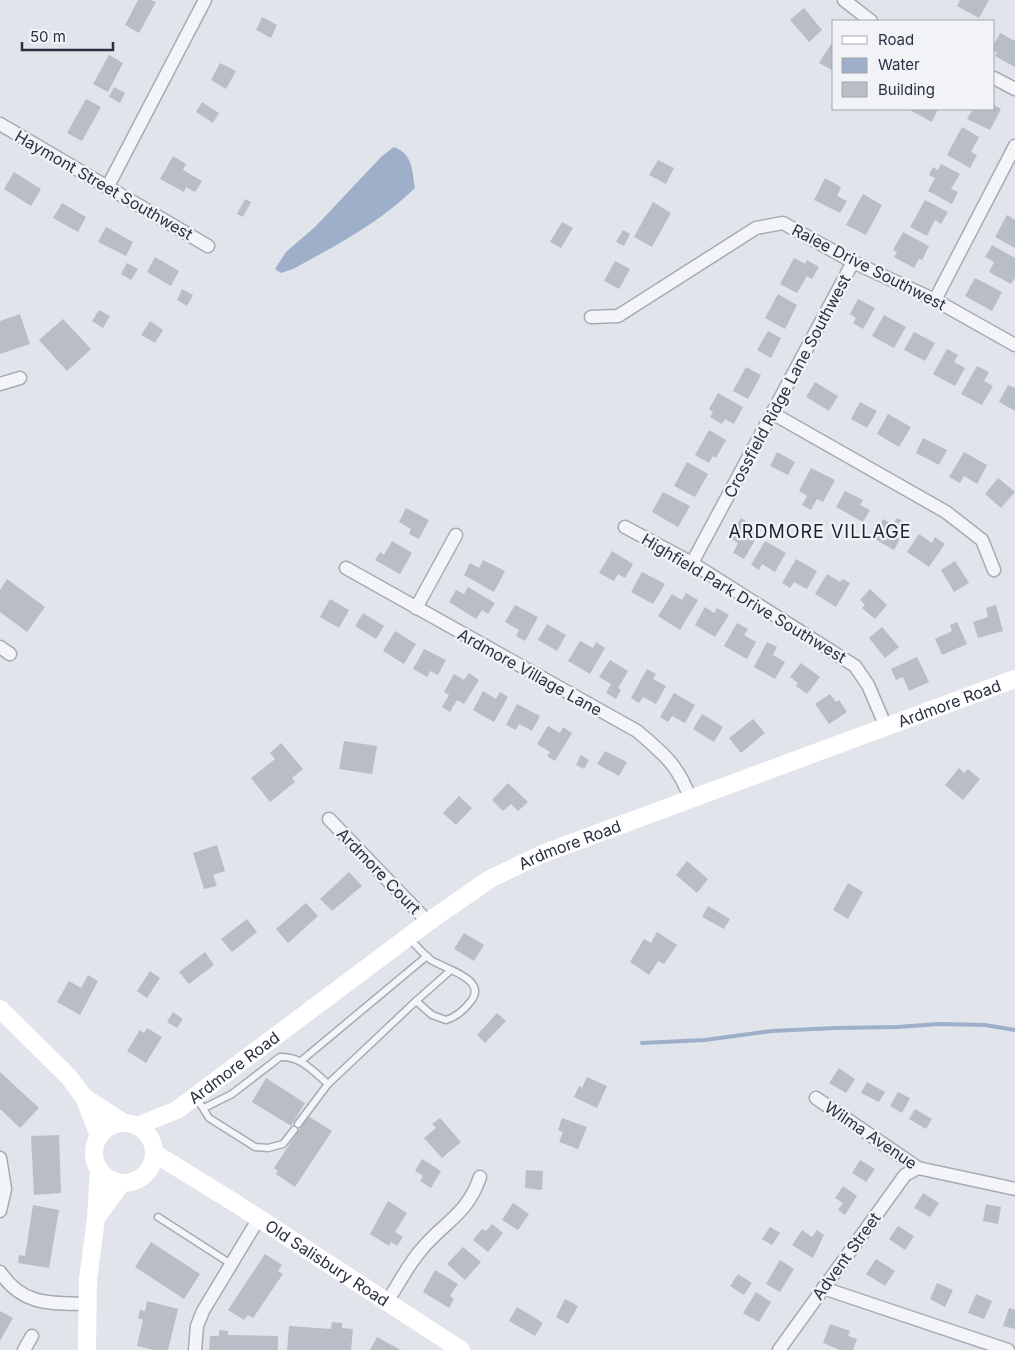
<svg xmlns="http://www.w3.org/2000/svg" width="1015" height="1350" font-family="Inter,sans-serif">
  <rect width="100%" height="100%" fill="#e1e4ea"/>
  <path fill="#9dafc9" d="M 394,147 C 413,154 412,171 415,188 C 379,223 337,245 293,269 L 281,273 L 275,269 L 286,252 L 316,226 L 382,156 Z"/>
  <g fill="none" stroke-linecap="round" stroke-linejoin="round">
    <path stroke="#9dafc9" stroke-width="4" d="M 642,1043 L 705,1040 L 772,1031 L 835,1028 L 897,1027 L 939,1024 L 985,1025 L 1015,1030"/>
  </g>
  <g fill="#b9bdc6">
    <path d="M 138,0 L 151,0 L 156,2 L 139,33 L 125,25 Z"/>
    <path d="M 960,0 L 989,0 L 979,18 L 957,6 Z"/>
    <path d="M 804,8 L 822,30 L 809,42 L 790,20 Z"/>
    <path d="M 262,17 L 277,25 L 271,38 L 256,30 Z"/>
    <path d="M 1000,33 L 1015,41 L 1015,67 L 995,56 L 997,53 L 994,51 L 994,44 Z"/>
    <path d="M 831,44 L 834,46 L 834,71 L 819,63 Z"/>
    <path d="M 109,55 L 123,63 L 108,92 L 93,84 Z"/>
    <path d="M 220,63 L 236,71 L 226,89 L 211,80 Z"/>
    <path d="M 114,87 L 125,93 L 120,103 L 109,97 Z"/>
    <path d="M 86,99 L 101,107 L 82,141 L 67,133 Z"/>
    <path d="M 202,102 L 219,113 L 213,123 L 196,112 Z"/>
    <path d="M 994,105 L 1001,109 L 990,130 L 967,119 L 973,109 L 994,109 Z"/>
    <path d="M 908,109 L 938,109 L 932,122 Z"/>
    <path d="M 962,127 L 979,137 L 971,152 L 977,155 L 970,168 L 947,155 Z"/>
    <path d="M 173,156 L 186,164 L 183,170 L 202,181 L 195,192 L 186,187 L 184,192 L 160,179 Z"/>
    <path d="M 658,160 L 674,168 L 666,184 L 649,175 Z"/>
    <path d="M 941,164 L 960,174 L 951,189 L 958,192 L 952,204 L 928,191 L 935,178 L 929,175 L 933,167 L 938,170 Z"/>
    <path d="M 14,172 L 41,189 L 31,206 L 4,189 Z"/>
    <path d="M 825,178 L 841,187 L 837,196 L 847,201 L 840,213 L 814,200 Z"/>
    <path d="M 863,194 L 882,205 L 866,235 L 846,225 Z"/>
    <path d="M 245,199 L 251,202 L 243,217 L 237,214 Z"/>
    <path d="M 925,200 L 948,212 L 941,224 L 935,220 L 927,236 L 910,227 Z"/>
    <path d="M 653,202 L 671,213 L 652,247 L 634,237 Z"/>
    <path d="M 62,203 L 86,217 L 78,232 L 53,218 Z"/>
    <path d="M 1007,215 L 1015,220 L 1015,248 L 995,237 Z"/>
    <path d="M 562,222 L 573,228 L 561,248 L 550,242 Z"/>
    <path d="M 106,227 L 133,242 L 126,256 L 98,242 Z"/>
    <path d="M 623,230 L 630,234 L 624,246 L 616,242 Z"/>
    <path d="M 903,232 L 929,246 L 922,260 L 919,259 L 914,268 L 894,257 L 897,252 L 893,250 Z"/>
    <path d="M 992,245 L 1015,258 L 1015,278 L 1011,284 L 989,272 L 994,262 L 985,257 Z"/>
    <path d="M 155,257 L 179,271 L 171,286 L 147,272 Z"/>
    <path d="M 794,258 L 805,264 L 807,260 L 819,267 L 812,279 L 807,276 L 797,293 L 780,284 Z"/>
    <path d="M 615,261 L 630,269 L 619,289 L 604,281 Z"/>
    <path d="M 127,263 L 138,269 L 131,280 L 121,274 Z"/>
    <path d="M 975,278 L 1002,292 L 992,311 L 965,296 Z"/>
    <path d="M 182,289 L 193,295 L 187,306 L 177,300 Z"/>
    <path d="M 778,294 L 797,305 L 785,329 L 765,318 Z"/>
    <path d="M 858,299 L 875,308 L 863,329 L 853,323 L 856,318 L 850,314 Z"/>
    <path d="M 99,310 L 110,316 L 103,328 L 92,321 Z"/>
    <path d="M 20,314 L 30,344 L 0,354 L 0,321 Z"/>
    <path d="M 884,315 L 906,327 L 894,348 L 872,336 Z"/>
    <path d="M 63,319 L 91,349 L 67,371 L 39,340 Z"/>
    <path d="M 150,321 L 163,330 L 155,343 L 141,335 Z"/>
    <path d="M 768,331 L 781,338 L 771,358 L 757,350 Z"/>
    <path d="M 914,332 L 935,343 L 925,361 L 904,350 Z"/>
    <path d="M 947,349 L 958,355 L 954,362 L 965,368 L 955,386 L 933,374 Z"/>
    <path d="M 977,366 L 989,372 L 984,381 L 993,386 L 982,405 L 961,394 Z"/>
    <path d="M 746,367 L 761,375 L 748,399 L 733,391 Z"/>
    <path d="M 815,382 L 838,396 L 829,411 L 806,397 Z"/>
    <path d="M 1008,385 L 1015,388 L 1015,411 L 999,402 Z"/>
    <path d="M 718,393 L 743,407 L 734,424 L 725,419 L 722,424 L 710,417 L 713,412 L 709,409 Z"/>
    <path d="M 860,402 L 877,411 L 867,428 L 851,419 Z"/>
    <path d="M 888,414 L 911,427 L 899,447 L 877,434 Z"/>
    <path d="M 709,430 L 726,440 L 716,458 L 713,456 L 709,463 L 695,455 Z"/>
    <path d="M 923,438 L 947,450 L 939,465 L 916,453 Z"/>
    <path d="M 777,452 L 795,462 L 788,475 L 770,466 Z"/>
    <path d="M 964,452 L 987,465 L 977,484 L 964,476 L 960,483 L 949,477 Z"/>
    <path d="M 687,462 L 708,474 L 695,497 L 674,486 Z"/>
    <path d="M 811,468 L 835,480 L 823,502 L 817,499 L 811,510 L 802,505 L 807,496 L 799,491 Z"/>
    <path d="M 998,478 L 1015,492 L 1001,508 L 985,494 Z"/>
    <path d="M 845,491 L 863,500 L 860,505 L 870,510 L 863,522 L 836,507 Z"/>
    <path d="M 663,492 L 690,506 L 678,527 L 652,512 Z"/>
    <path d="M 406,508 L 429,520 L 419,539 L 409,534 L 411,529 L 399,522 Z"/>
    <path d="M 741,518 L 761,530 L 744,559 L 733,553 L 738,543 L 729,538 Z"/>
    <path d="M 897,518 L 908,524 L 894,550 L 873,538 L 883,519 L 893,525 Z"/>
    <path d="M 919,534 L 932,543 L 935,537 L 945,544 L 929,567 L 907,552 Z"/>
    <path d="M 392,541 L 412,553 L 400,574 L 375,560 L 380,552 L 384,555 Z"/>
    <path d="M 765,541 L 786,553 L 775,572 L 762,564 L 759,570 L 751,565 Z"/>
    <path d="M 612,551 L 633,564 L 625,578 L 618,574 L 614,581 L 599,573 Z"/>
    <path d="M 796,559 L 817,571 L 807,589 L 794,582 L 790,588 L 782,583 Z"/>
    <path d="M 483,560 L 505,571 L 494,592 L 464,575 L 470,563 L 479,568 Z"/>
    <path d="M 955,561 L 969,583 L 954,592 L 941,570 Z"/>
    <path d="M 642,572 L 665,584 L 653,604 L 631,592 Z"/>
    <path d="M 827,574 L 840,582 L 843,579 L 850,583 L 836,607 L 815,594 Z"/>
    <path d="M 7,579 L 45,607 L 27,632 L 0,612 L 0,590 Z"/>
    <path d="M 468,587 L 495,603 L 488,614 L 482,610 L 476,619 L 449,602 L 456,590 L 464,594 Z"/>
    <path d="M 870,589 L 887,605 L 875,619 L 862,608 L 865,605 L 860,600 Z"/>
    <path d="M 686,593 L 698,600 L 680,630 L 658,616 L 672,594 L 682,600 Z"/>
    <path d="M 330,599 L 349,610 L 339,628 L 320,617 Z"/>
    <path d="M 515,605 L 538,617 L 525,641 L 516,636 L 519,630 L 505,622 Z"/>
    <path d="M 996,605 L 1003,631 L 978,638 L 973,622 L 988,617 L 986,608 Z"/>
    <path d="M 705,607 L 714,613 L 717,608 L 729,615 L 715,637 L 695,625 Z"/>
    <path d="M 363,613 L 384,626 L 376,639 L 355,626 Z"/>
    <path d="M 957,622 L 967,644 L 942,655 L 935,639 L 952,631 L 950,625 Z"/>
    <path d="M 737,623 L 748,629 L 744,635 L 756,642 L 747,659 L 724,646 Z"/>
    <path d="M 547,624 L 566,635 L 557,651 L 538,640 Z"/>
    <path d="M 882,627 L 899,647 L 885,658 L 869,638 Z"/>
    <path d="M 395,631 L 416,644 L 404,664 L 383,651 Z"/>
    <path d="M 580,641 L 593,648 L 596,642 L 605,648 L 590,674 L 568,661 Z"/>
    <path d="M 767,642 L 777,647 L 773,655 L 785,662 L 775,679 L 754,667 Z"/>
    <path d="M 424,649 L 446,660 L 438,675 L 430,671 L 427,677 L 413,669 Z"/>
    <path d="M 917,657 L 929,682 L 909,691 L 903,677 L 896,680 L 891,669 Z"/>
    <path d="M 610,660 L 628,671 L 618,688 L 621,690 L 616,699 L 606,693 L 611,684 L 599,677 Z"/>
    <path d="M 801,663 L 820,677 L 807,694 L 796,686 L 798,683 L 790,677 Z"/>
    <path d="M 647,669 L 656,674 L 653,679 L 666,686 L 656,704 L 643,697 L 639,703 L 631,698 Z"/>
    <path d="M 469,673 L 479,680 L 464,704 L 457,700 L 450,712 L 442,707 L 449,695 L 444,692 L 454,674 L 464,680 Z"/>
    <path d="M 483,691 L 496,699 L 500,692 L 508,697 L 494,722 L 473,710 Z"/>
    <path d="M 674,693 L 695,705 L 685,723 L 672,716 L 668,722 L 660,717 Z"/>
    <path d="M 830,694 L 836,702 L 839,700 L 847,712 L 829,724 L 815,704 Z"/>
    <path d="M 517,704 L 540,716 L 532,731 L 519,724 L 516,730 L 506,725 Z"/>
    <path d="M 702,714 L 723,727 L 714,742 L 693,729 Z"/>
    <path d="M 753,719 L 765,733 L 741,753 L 729,738 Z"/>
    <path d="M 548,726 L 560,733 L 563,727 L 572,733 L 555,761 L 547,756 L 550,752 L 537,744 Z"/>
    <path d="M 344,741 L 377,746 L 372,774 L 339,769 Z"/>
    <path d="M 281,743 L 303,769 L 292,778 L 295,782 L 270,802 L 251,778 L 275,759 L 270,753 Z"/>
    <path d="M 605,751 L 627,762 L 619,776 L 597,764 Z"/>
    <path d="M 581,755 L 589,760 L 584,769 L 576,765 Z"/>
    <path d="M 959,768 L 964,773 L 968,769 L 980,779 L 963,800 L 945,785 Z"/>
    <path d="M 508,783 L 528,802 L 518,811 L 511,804 L 503,811 L 492,800 Z"/>
    <path d="M 459,796 L 472,808 L 456,825 L 443,813 Z"/>
    <path d="M 217,845 L 225,871 L 213,875 L 217,886 L 204,889 L 193,853 Z"/>
    <path d="M 687,861 L 708,879 L 697,893 L 676,875 Z"/>
    <path d="M 349,872 L 362,886 L 332,911 L 320,899 Z"/>
    <path d="M 848,883 L 863,892 L 848,919 L 833,910 Z"/>
    <path d="M 306,903 L 318,916 L 288,943 L 276,929 Z"/>
    <path d="M 708,906 L 730,919 L 724,929 L 702,917 Z"/>
    <path d="M 247,919 L 257,932 L 232,952 L 221,939 Z"/>
    <path d="M 657,932 L 677,945 L 664,964 L 658,961 L 649,975 L 630,962 L 644,939 L 651,943 Z"/>
    <path d="M 464,933 L 484,945 L 474,961 L 454,949 Z"/>
    <path d="M 205,952 L 214,965 L 189,984 L 179,972 Z"/>
    <path d="M 150,971 L 160,978 L 147,998 L 137,991 Z"/>
    <path d="M 88,975 L 98,981 L 80,1015 L 57,1002 L 69,981 L 81,988 Z"/>
    <path d="M 173,1012 L 183,1019 L 177,1028 L 167,1022 Z"/>
    <path d="M 497,1013 L 506,1021 L 485,1043 L 477,1035 Z"/>
    <path d="M 147,1028 L 162,1037 L 146,1063 L 127,1051 L 140,1030 L 144,1033 Z"/>
    <path d="M 839,1068 L 855,1079 L 846,1093 L 829,1083 Z"/>
    <path d="M 0,1072 L 39,1108 L 20,1128 L 0,1109 Z"/>
    <path d="M 587,1077 L 607,1086 L 597,1108 L 574,1097 L 579,1086 L 582,1088 Z"/>
    <path d="M 266,1078 L 305,1103 L 291,1126 L 252,1102 Z"/>
    <path d="M 867,1082 L 885,1092 L 879,1102 L 861,1093 Z"/>
    <path d="M 898,1092 L 910,1098 L 902,1113 L 890,1106 Z"/>
    <path d="M 915,1109 L 932,1119 L 926,1129 L 909,1119 Z"/>
    <path d="M 308,1116 L 332,1131 L 295,1187 L 276,1174 L 278,1171 L 274,1168 Z"/>
    <path d="M 440,1118 L 461,1142 L 442,1158 L 424,1138 L 436,1128 L 432,1124 Z"/>
    <path d="M 562,1118 L 587,1127 L 578,1149 L 559,1142 L 563,1132 L 558,1130 Z"/>
    <path d="M 59,1135 L 61,1193 L 34,1195 L 31,1136 Z"/>
    <path d="M 422,1159 L 441,1171 L 431,1188 L 420,1181 L 423,1176 L 415,1171 Z"/>
    <path d="M 860,1160 L 875,1169 L 866,1182 L 852,1173 Z"/>
    <path d="M 526,1170 L 543,1171 L 542,1190 L 525,1188 Z"/>
    <path d="M 843,1186 L 857,1196 L 845,1215 L 838,1210 L 843,1203 L 835,1198 Z"/>
    <path d="M 923,1193 L 939,1203 L 930,1217 L 914,1208 Z"/>
    <path d="M 388,1201 L 407,1213 L 395,1232 L 403,1237 L 397,1246 L 391,1242 L 389,1246 L 370,1234 Z"/>
    <path d="M 513,1203 L 529,1214 L 518,1230 L 502,1220 Z"/>
    <path d="M 986,1204 L 1001,1207 L 998,1224 L 983,1221 Z"/>
    <path d="M 33,1205 L 59,1210 L 49,1268 L 18,1263 L 19,1255 L 25,1256 Z"/>
    <path d="M 492,1224 L 503,1233 L 488,1252 L 473,1240 L 482,1229 L 486,1231 Z"/>
    <path d="M 898,1226 L 914,1236 L 905,1250 L 889,1239 Z"/>
    <path d="M 770,1227 L 780,1233 L 772,1245 L 762,1239 Z"/>
    <path d="M 802,1230 L 812,1237 L 817,1230 L 824,1235 L 813,1258 L 792,1245 Z"/>
    <path d="M 151,1242 L 200,1274 L 184,1299 L 135,1267 Z"/>
    <path d="M 463,1247 L 481,1262 L 465,1280 L 447,1264 Z"/>
    <path d="M 265,1254 L 282,1265 L 278,1271 L 283,1274 L 253,1318 L 248,1315 L 244,1320 L 228,1310 Z"/>
    <path d="M 876,1259 L 895,1271 L 885,1286 L 866,1274 Z"/>
    <path d="M 780,1260 L 794,1269 L 780,1292 L 766,1284 Z"/>
    <path d="M 435,1270 L 458,1284 L 450,1296 L 454,1299 L 449,1308 L 423,1292 Z"/>
    <path d="M 738,1274 L 752,1283 L 744,1295 L 730,1286 Z"/>
    <path d="M 937,1283 L 953,1290 L 945,1307 L 930,1299 Z"/>
    <path d="M 756,1292 L 771,1302 L 759,1322 L 743,1313 Z"/>
    <path d="M 976,1294 L 992,1301 L 984,1319 L 968,1313 Z"/>
    <path d="M 565,1299 L 578,1306 L 568,1324 L 556,1317 Z"/>
    <path d="M 147,1301 L 178,1309 L 168,1350 L 154,1350 L 137,1346 L 143,1320 L 138,1318 L 140,1310 L 145,1311 Z"/>
    <path d="M 517,1307 L 543,1323 L 535,1336 L 509,1321 Z"/>
    <path d="M 1009,1308 L 1015,1310 L 1015,1329 L 1003,1326 Z"/>
    <path d="M 0,1311 L 13,1318 L 0,1341 Z"/>
    <path d="M 332,1322 L 342,1323 L 342,1328 L 353,1329 L 351,1350 L 287,1350 L 289,1326 L 331,1329 Z"/>
    <path d="M 830,1324 L 850,1331 L 848,1336 L 857,1339 L 853,1350 L 840,1350 L 823,1343 Z"/>
    <path d="M 219,1330 L 228,1331 L 228,1335 L 278,1336 L 278,1350 L 209,1350 L 210,1336 L 219,1336 Z"/>
    <path d="M 377,1337 L 401,1350 L 370,1350 Z"/>
  </g>
  <g fill="none" stroke-linecap="round" stroke-linejoin="round">
    <g stroke="#a6abb4" stroke-width="9">
      <g id="lane">
        <path d="M 409,938 C 416,945 423,954 431,960 C 445,969 488,979 471,1001 C 465,1009 456,1017 446,1020 L 432,1015 L 416,1001 L 451,970"/>
        <path d="M 301,1061 L 427,956"/>
        <path d="M 196,1097 L 209,1118 L 255,1147 L 268,1148 L 283,1144 L 294,1130"/>
        <path d="M 204,1108 L 232,1094 L 280,1057 C 301,1056 313,1071 328,1084"/>
        <path d="M 298,1124 L 328,1084 L 416,1001"/>
        <path d="M 158,1217 L 231,1264"/>
      </g>
    </g>
    <g stroke="#a6abb4" stroke-width="15">
      <g id="street">
        <path d="M 844,0 L 871,21"/>
        <path d="M 994,78 L 1015,89"/>
        <path d="M 0,124 L 208,246"/>
        <path d="M 108,186 L 205,0"/>
        <path d="M 935,300 L 1015,146"/>
        <path d="M 591,317 L 618,316 L 756,228 L 783,223 L 853,262 L 935,300 L 1015,345"/>
        <path d="M 0,384 L 20,378"/>
        <path d="M 772,413 L 946,512 L 982,540 L 994,570"/>
        <path d="M 625,527 L 692,563 L 855,666 L 868,685 L 886,727"/>
        <path d="M 692,563 L 853,262"/>
        <path d="M 346,568 L 637,731 C 665,755 678,765 691,800"/>
        <path d="M 416,608 L 456,535"/>
        <path d="M 0,647 L 10,654"/>
        <path d="M 329,819 L 428,922"/>
        <path d="M 816,1098 L 918,1168 L 1015,1189"/>
        <path d="M 0,1158 L 5,1189 L 0,1211"/>
        <path d="M 0,1272 C 23,1306 50,1303 87,1304"/>
        <path d="M 823,1288 L 1008,1350"/>
        <path d="M 387,1302 C 398,1285 408,1265 421,1250 C 445,1221 467,1215 480,1177"/>
        <path d="M 24,1350 L 32,1336"/>
        <path d="M 195,1350 L 197,1326 L 203,1311 L 259,1218"/>
        <path d="M 779,1350 L 905,1175 L 918,1168"/>
      </g>
    </g>
    <use href="#lane" stroke="#f4f5f8" stroke-width="6"/>
    <use href="#street" stroke="#f4f5f8" stroke-width="12"/>
    <g stroke="#fff" stroke-width="18">
      <path d="M 0,1009 L 68,1076 L 84,1097 L 99,1136"/>
      <path d="M 84,1097 L 124,1123"/>
      <circle cx="124" cy="1153" r="30"/>
      <path id="s1" d="M 137,1126 L 177,1110 L 428,922 L 490,879 L 542,854 L 1015,679"/>
      <path id="s2" d="M 154,1153 L 235,1203 L 461,1350"/>
      <path d="M 96,1218 L 122,1183"/>
      <path d="M 87,1350 L 88,1280 L 96,1218 L 99,1169"/>
    </g>
  </g>
  <g text-anchor="middle" dominant-baseline="central" stroke-width="4.5" stroke-linejoin="round" paint-order="stroke">
    <g font-size="16" fill="#2a3141" stroke="#f1f3f7">
      <text transform="translate(104 185) rotate(30)">Haymont Street Southwest</text>
      <text transform="translate(869 267) rotate(27)">Ralee Drive Southwest</text>
      <text transform="translate(787 386) rotate(-62)">Crossfield Ridge Lane Southwest</text>
      <text transform="translate(744 598) rotate(31)">Highfield Park Drive Southwest</text>
      <text transform="translate(530 672) rotate(29)">Ardmore Village Lane</text>
      <text stroke="none"><textPath href="#s1" startOffset="924">Ardmore Road</textPath></text>
      <text stroke="none"><textPath href="#s1" startOffset="519">Ardmore Road</textPath></text>
      <text transform="translate(379 871) rotate(46)">Ardmore Court</text>
      <text stroke="none"><textPath href="#s1" startOffset="114">Ardmore Road</textPath></text>
      <text transform="translate(871 1135) rotate(34)">Wilma Avenue</text>
      <text transform="translate(846 1256) rotate(-54)">Advent Street</text>
      <text stroke="none"><textPath href="#s2" startOffset="205">Old Salisbury Road</textPath></text>
    </g>
    <g font-size="18" letter-spacing="1" fill="#1c2232" stroke="#f1f3f7">
      <text x="820" y="531">ARDMORE VILLAGE</text>
    </g>
  </g>
  <rect x="832" y="20" width="162" height="90" fill="#f1f3f7" stroke="#a1a5ae"/>
  <rect x="842" y="36" width="25" height="8" fill="#ffffff" stroke="#a1a5ae"/>
  <text x="878" y="45" font-size="15" fill="#2a3141">Road</text>
  <rect x="842" y="58" width="25" height="15" fill="#9dafc9" stroke="#a1a5ae"/>
  <text x="878" y="70" font-size="15" fill="#2a3141">Water</text>
  <rect x="842" y="82" width="25" height="15" fill="#b9bdc6" stroke="#a1a5ae"/>
  <text x="878" y="95" font-size="15" fill="#2a3141">Building</text>
  <path d="M22 42v8h91v-8" fill="none" stroke="#2a3141" stroke-width="2.5"/>
  <text x="30" y="42" font-size="15" fill="#2a3141" stroke="#f1f3f7" stroke-width="4" paint-order="stroke">50 m</text>
</svg>
